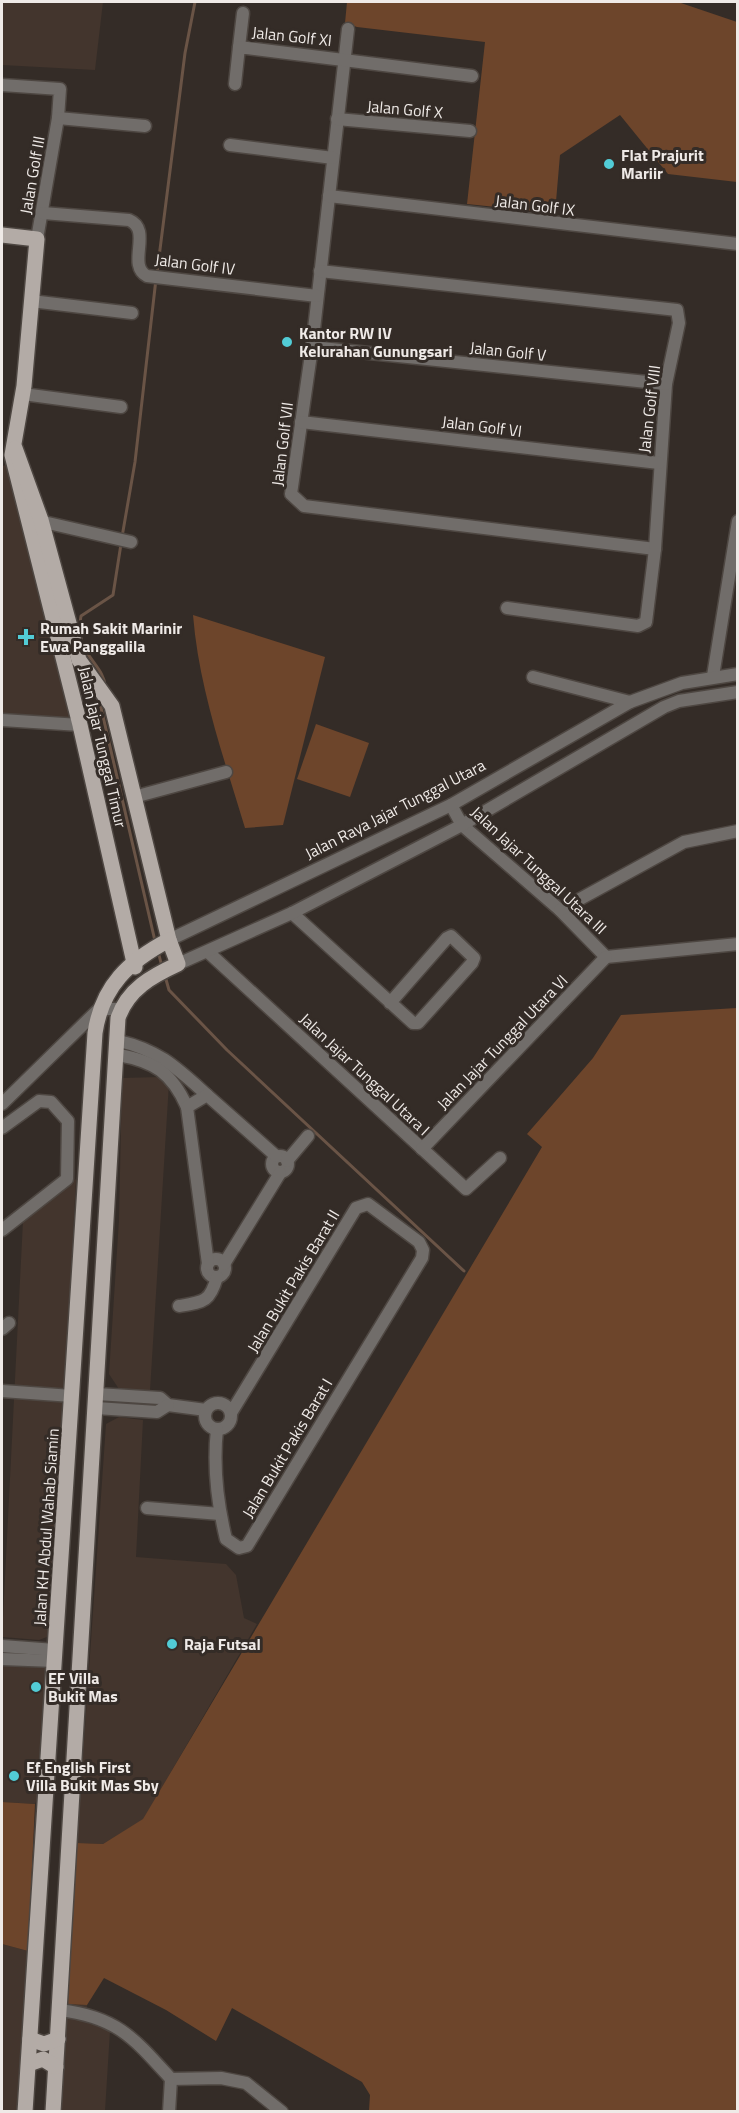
<svg xmlns="http://www.w3.org/2000/svg" width="739" height="2113" font-family="'Titillium Web',sans-serif">
  <rect width="100%" height="100%" fill="#342c27"/>
  <g fill="#43352d">
    <path d="M 2,2 L 103,2 L 95,70 L 2,65 Z"/>
    <path d="M 7,465 L 73,725 L 2,721 L 2,466 Z"/>
    <path d="M 160,1077 L 169,1083 L 150,1391 L 119,1389 L 109,1374 L 119,1220 L 122,1078 Z"/>
    <path d="M 76,1179 L 52,1635 L 39,1640 L 2,1637 L 23,1221 Z"/>
    <path d="M 119,1417 L 143,1420 L 136,1557 L 226,1564 L 236,1575 L 244,1618 L 257,1624 L 143,1820 L 103,1844 L 77,1843 L 106,1424 Z"/>
    <path d="M 2,1662 L 44,1664 L 50,1678 L 41,1791 L 35,1804 L 2,1802 Z"/>
    <path d="M 2,1944 L 28,1951 L 20,2111 L 2,2111 Z"/>
    <path d="M 65,2004 L 87,2005 L 86,2022 L 110,2031 L 105,2111 L 59,2112 Z"/>
  </g>
  <g fill="#6d452b">
    <path d="M 347,2 L 678,2 L 737,22 L 737,182 L 668,174 L 620,115 L 560,155 L 555,213 L 467,204 L 485,42 L 357,27 L 345,23 Z"/>
    <path d="M 193,615 L 325,657 L 283,825 L 245,828 C 224,758 199,689 193,615 Z"/>
    <path d="M 316,724 L 369,743 L 350,797 L 297,779 Z"/>
    <path d="M 737,1008 L 737,2111 L 369,2111 L 370,2095 L 362,2082 L 232,2008 L 216,2041 L 166,2010 L 104,1978 L 87,2005 L 65,2004 L 77,1843 L 103,1844 L 143,1819 L 542,1147 L 527,1134 L 593,1058 L 621,1015 Z"/>
    <path d="M 2,1802 L 35,1804 L 28,1951 L 2,1944 Z"/>
  </g>
  <g fill="none" stroke-linecap="round" stroke-linejoin="round">
    <g stroke="#6a5446" stroke-width="3">
      <path d="M 157,273 L 185,53 L 195,2"/>
      <path d="M 122,537 L 135,462 L 156,279"/>
      <path d="M 105,686 C 104,664 73,653 81,616 L 113,595 L 121,544"/>
      <path d="M 99,699 L 155,941"/>
      <path d="M 158,951 L 162,967"/>
      <path d="M 165,976 L 169,990 L 227,1050 L 464,1271"/>
    </g>
    <g stroke="#4e4742" stroke-width="15">
      <g id="minor">
        <path d="M 348,29 L 312,347 L 291,494 L 304,506 L 655,549"/>
        <path d="M 239,47 L 243,13"/>
        <path d="M 235,84 L 239,47 L 472,76"/>
        <path d="M 2,85 L 60,89 L 58,118 L 37,239"/>
        <path d="M 58,118 L 145,126"/>
        <path d="M 337,119 L 470,131"/>
        <path d="M 230,145 L 333,158"/>
        <path d="M 329,196 L 738,244"/>
        <path d="M 43,213 L 129,220 C 153,230 126,265 147,276 L 317,296"/>
        <path d="M 320,271 L 677,310 L 679,323 L 666,384 L 655,549 L 646,622 L 638,626 L 507,608"/>
        <path d="M 31,301 L 132,313"/>
        <path d="M 312,347 L 666,384"/>
        <path d="M 23,394 L 121,407"/>
        <path d="M 301,422 L 659,463"/>
        <path d="M 35,520 L 131,542"/>
        <path d="M 713,676 L 738,521"/>
        <path d="M 533,677 L 630,702"/>
        <path d="M 2,720 L 80,725"/>
        <path d="M 134,797 L 226,772"/>
        <path d="M 451,805 L 462,825 L 560,910 L 606,957"/>
        <path d="M 560,910 L 684,842 L 738,831"/>
        <path d="M 292,913 L 413,1023 L 418,1023 L 472,963 L 474,958 L 451,936 L 447,938 L 390,1003"/>
        <path d="M 169,940 L 451,805 L 630,702 L 682,683 L 738,674"/>
        <path d="M 208,952 L 466,1189 L 500,1158"/>
        <path d="M 606,957 L 738,944"/>
        <path d="M 178,964 L 292,913 L 462,825 L 664,707 L 679,701 L 738,692"/>
        <path d="M 119,1041 C 159,1050 177,1068 207,1095"/>
        <path d="M 118,1055 C 154,1061 172,1073 187,1107"/>
        <path d="M 2,1104 L 99,1009 L 122,1009"/>
        <path d="M 2,1128 L 39,1101 L 51,1102 L 68,1121 L 67,1179 L 2,1230"/>
        <path d="M 422,1149 L 606,957"/>
        <circle cx="280" cy="1164" r="8"/>
        <path d="M 287,1161 L 308,1136"/>
        <circle cx="216" cy="1268" r="9"/>
        <path d="M 208,1264 L 187,1107 L 207,1095 L 276,1156"/>
        <path d="M 224,1264 L 280,1173"/>
        <path d="M 179,1306 C 204,1302 210,1302 217,1277"/>
        <path d="M 2,1329 L 9,1323"/>
        <path d="M 2,1391 L 72,1396"/>
        <path d="M 97,1394 L 160,1398 L 168,1405 L 206,1410"/>
        <circle cx="218" cy="1416" r="13"/>
        <path d="M 96,1408 L 157,1412 L 168,1405"/>
        <path d="M 217,1429 C 213,1466 217,1502 226,1539 L 239,1548 L 247,1546 L 422,1258 L 423,1250 L 419,1242 L 368,1204 L 356,1208 L 231,1413"/>
        <path d="M 147,1508 L 220,1514"/>
        <path d="M 2,1646 L 55,1650"/>
        <path d="M 2,1659 L 55,1661"/>
        <path d="M 60,2010 C 117,2017 134,2038 171,2079 L 169,2112"/>
        <path d="M 171,2079 L 221,2078 L 246,2083 L 282,2112"/>
      </g>
    </g>
    <g stroke="#4e4742" stroke-width="18">
      <g id="major">
        <path d="M 2,235 L 37,239 L 24,386 L 12,455 L 80,725 L 135,967"/>
        <path d="M 15,448 L 41,520 L 79,660 L 112,706 L 169,940 L 178,964 C 152,976 128,989 118,1018 L 53,2112"/>
        <path d="M 30,2039 L 44,2044 L 58,2039"/>
        <path d="M 29,2064 L 43,2059 L 56,2067"/>
        <path d="M 25,2112 L 95,1033 C 102,986 129,961 169,940"/>
      </g>
    </g>
    <use href="#minor" stroke="#716d6a" stroke-width="12"/>
    <use href="#major" stroke="#b3aba6" stroke-width="15"/>
  </g>
  <g fill="#52ccd6" stroke="#342c27" stroke-width="2">
    <circle cx="609" cy="164" r="6"/>
    <circle cx="287" cy="342" r="6"/>
    <path d="M23 628h6v6h6v6h-6v6h-6v-6h-6v-6h6z"/>
    <circle cx="172" cy="1644" r="6"/>
    <circle cx="36" cy="1687" r="6"/>
    <circle cx="14" cy="1776" r="6"/>
  </g>
  <g text-anchor="middle" dominant-baseline="central" stroke-width="6" stroke-linejoin="round" paint-order="stroke">
    <g font-size="16" fill="#efeae7" stroke="#342c27">
      <text transform="translate(292 36) rotate(6)">Jalan Golf XI</text>
      <text transform="translate(405 109) rotate(5)">Jalan Golf X</text>
      <text transform="translate(32 175) rotate(-80)">Jalan Golf III</text>
      <text transform="translate(535 205) rotate(7)">Jalan Golf IX</text>
      <text transform="translate(195 264) rotate(7)">Jalan Golf IV</text>
      <text transform="translate(508 351) rotate(6)">Jalan Golf V</text>
      <text transform="translate(649 409) rotate(-83)">Jalan Golf VIII</text>
      <text transform="translate(482 426) rotate(7)">Jalan Golf VI</text>
      <text transform="translate(282 444) rotate(-83)">Jalan Golf VII</text>
      <text transform="translate(103 747) rotate(77)">Jalan Jajar Tunggal Timur</text>
      <text transform="translate(395 809) rotate(-27)">Jalan Raya Jajar Tunggal Utara</text>
      <text transform="translate(539 870) rotate(43)">Jalan Jajar Tunggal Utara III</text>
      <text transform="translate(502 1042) rotate(-46)">Jalan Jajar Tunggal Utara VI</text>
      <text transform="translate(365 1074) rotate(43)">Jalan Jajar Tunggal Utara I</text>
      <text transform="translate(293 1281) rotate(-59)">Jalan Bukit Pakis Barat II</text>
      <text transform="translate(287 1448) rotate(-59)">Jalan Bukit Pakis Barat I</text>
      <text transform="translate(46 1527) rotate(-86)">Jalan KH Abdul Wahab Siamin</text>
    </g>
    <g font-size="16" font-weight="bold" fill="#efeae7" stroke="#342c27" text-anchor="start">
      <text x="621" y="155">Flat Prajurit<tspan x="621" dy="18">Mariir</tspan></text>
      <text x="299" y="333">Kantor RW IV<tspan x="299" dy="18">Kelurahan Gunungsari</tspan></text>
      <text x="40" y="628">Rumah Sakit Marinir<tspan x="40" dy="18">Ewa Panggalila</tspan></text>
      <text x="184" y="1644">Raja Futsal</text>
      <text x="48" y="1678">EF Villa<tspan x="48" dy="18">Bukit Mas</tspan></text>
      <text x="26" y="1767">Ef English First<tspan x="26" dy="18">Villa Bukit Mas Sby</tspan></text>
    </g>
  </g>
  <rect width="739" height="2113" fill="none" stroke="#efeae7" stroke-width="6"/>
</svg>
